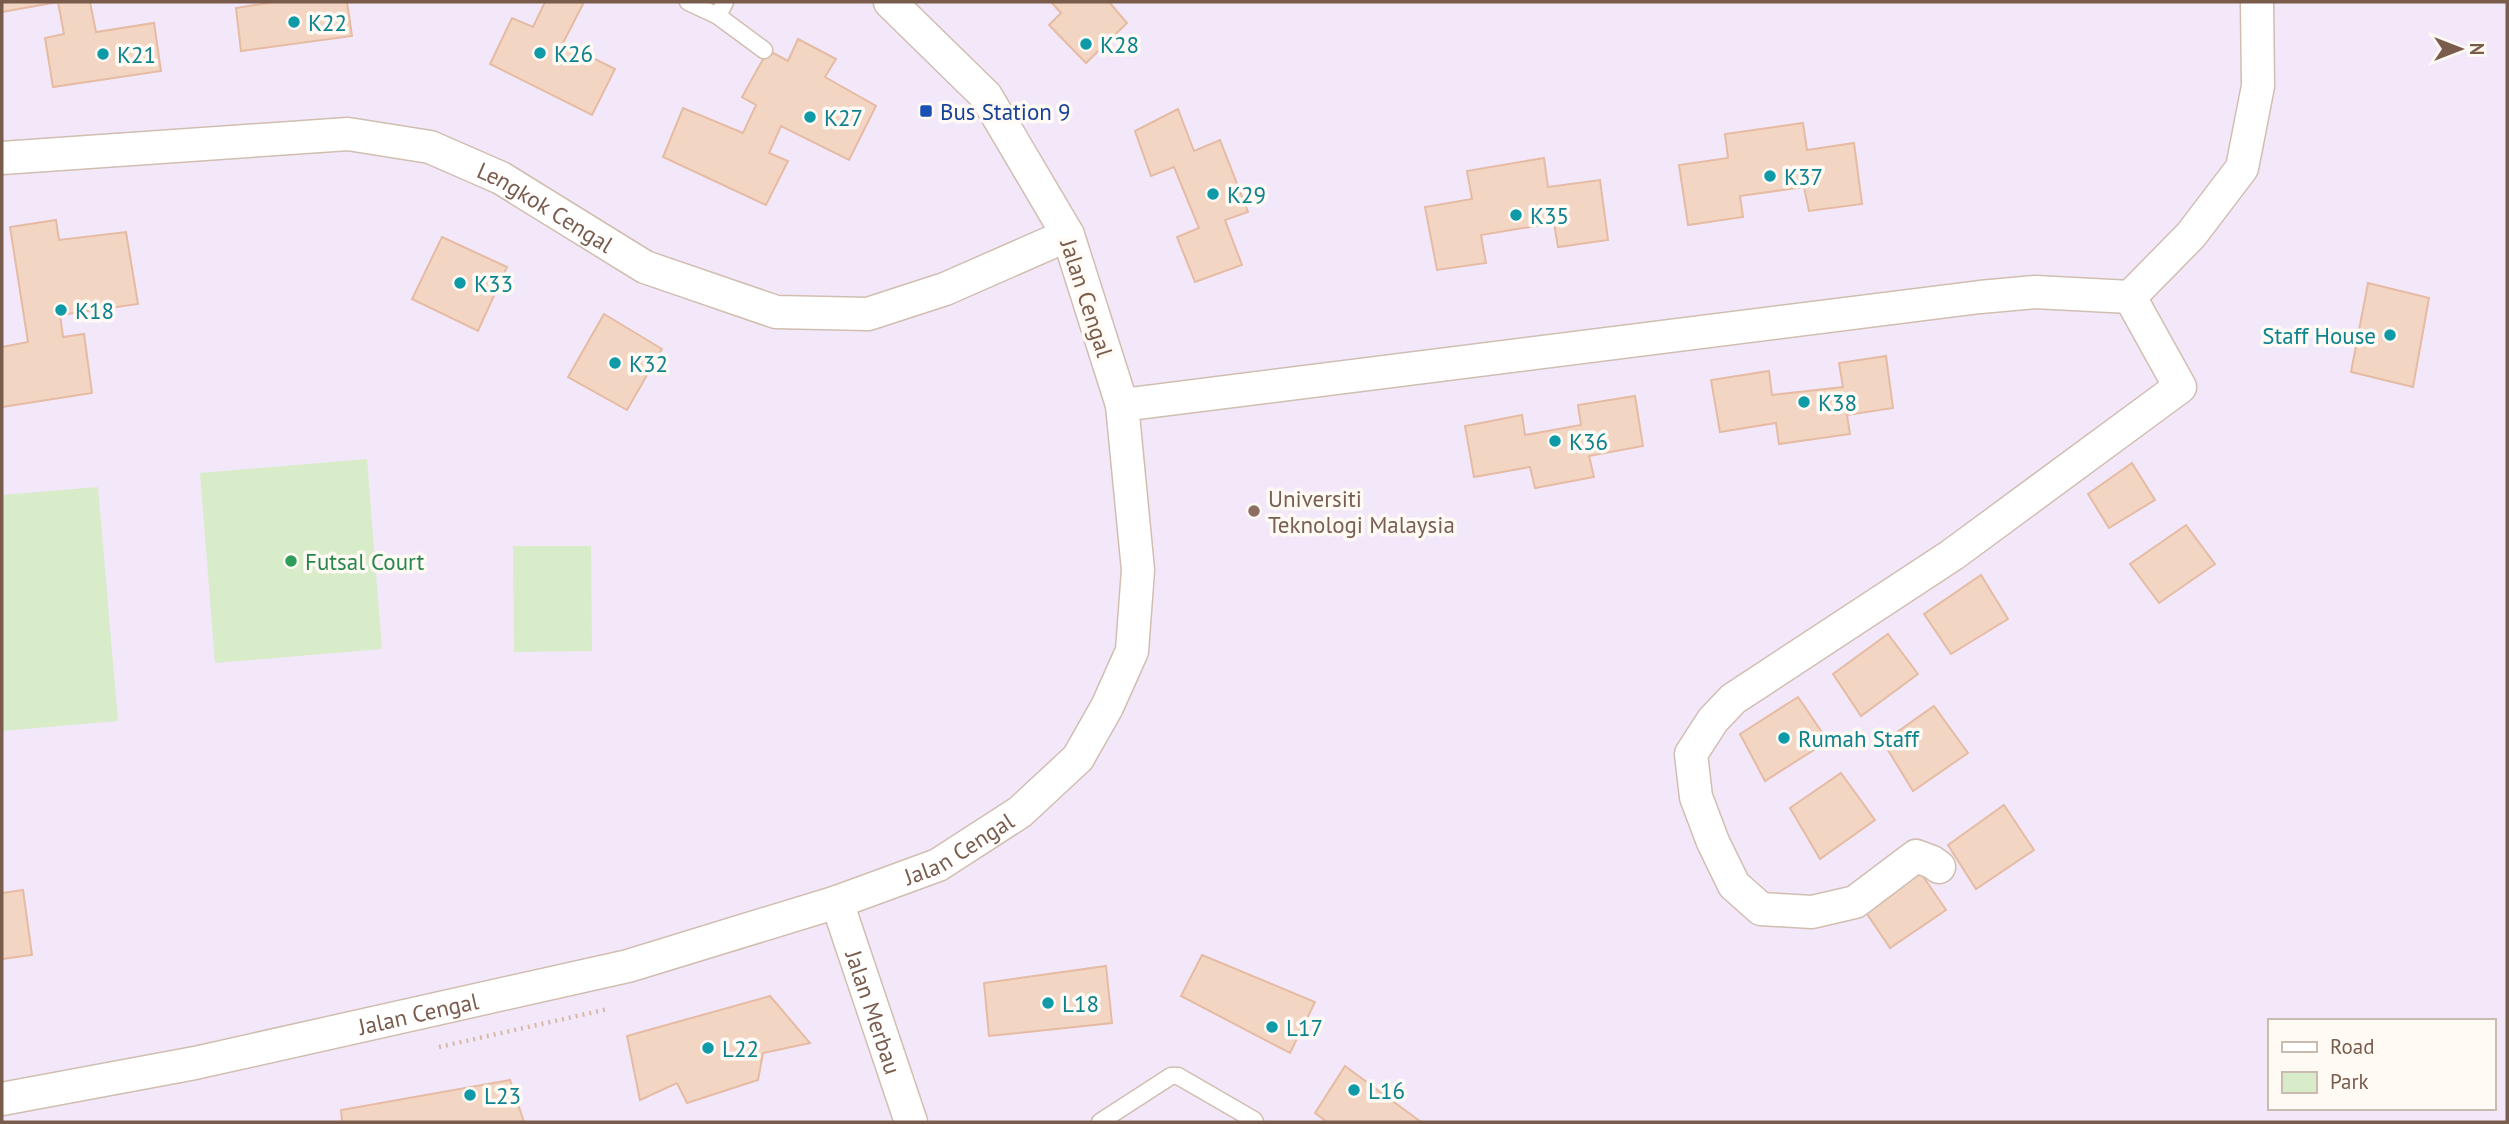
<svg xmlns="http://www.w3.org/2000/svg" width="2509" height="1124" font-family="'PT Sans',sans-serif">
  <rect width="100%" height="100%" fill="#fdf6ec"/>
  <path fill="#f3e8fa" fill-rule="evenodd" d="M 2,2 L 2507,2 L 2507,1122 L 2,1122 ZM 2269,1021 L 2493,1021 L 2493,1108 L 2269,1108 Z"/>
  <g fill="#d8ecc9">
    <path d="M 367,459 L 382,649 L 215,663 L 200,473 Z"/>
    <path d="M 98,487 L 118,721 L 2,731 L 2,495 Z"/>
    <path d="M 513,546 L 591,546 L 592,651 L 514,652 Z"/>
  </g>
  <g fill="#f3d5c3" stroke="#e6bba3" stroke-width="2">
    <path d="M 2,2 L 90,2 L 96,32 L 154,23 L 161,71 L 53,87 L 45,38 L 64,34 L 58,2 L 2,12 Z"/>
    <path d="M 274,2 L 347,2 L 352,36 L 241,51 L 236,8 Z"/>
    <path d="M 545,2 L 584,2 L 563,43 L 615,69 L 592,115 L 490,64 L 512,18 L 533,27 Z"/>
    <path d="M 1051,2 L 1109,2 L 1127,23 L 1086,63 L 1049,25 L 1061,13 Z"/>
    <path d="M 798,39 L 836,59 L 825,77 L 876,106 L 849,160 L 781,126 L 769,153 L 788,161 L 766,205 L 663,157 L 683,108 L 743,133 L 756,105 L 742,97 L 768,50 L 788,61 Z"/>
    <path d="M 1178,109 L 1194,151 L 1220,140 L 1248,212 L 1225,220 L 1242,265 L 1195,282 L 1177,237 L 1199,228 L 1174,167 L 1151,176 L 1135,131 Z"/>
    <path d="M 1803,123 L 1807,150 L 1854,143 L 1862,204 L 1809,211 L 1804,187 L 1740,196 L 1743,217 L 1688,225 L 1679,165 L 1728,158 L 1725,134 Z"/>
    <path d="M 1544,158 L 1548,187 L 1600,180 L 1608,240 L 1558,247 L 1554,223 L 1481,235 L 1486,263 L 1437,270 L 1425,207 L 1472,199 L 1467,171 Z"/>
    <path d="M 56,220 L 59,240 L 126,232 L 138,304 L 60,315 L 63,337 L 84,334 L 92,393 L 2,407 L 2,347 L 28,342 L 10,227 Z"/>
    <path d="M 442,237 L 507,267 L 478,331 L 412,299 Z"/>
    <path d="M 2368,283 L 2429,298 L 2413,387 L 2351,372 Z"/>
    <path d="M 604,314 L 662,349 L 627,410 L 568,377 Z"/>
    <path d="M 1886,356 L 1893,408 L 1847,415 L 1850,434 L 1779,444 L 1776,423 L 1720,432 L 1711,380 L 1769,371 L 1772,395 L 1843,387 L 1839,363 Z"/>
    <path d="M 1635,396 L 1643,446 L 1589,456 L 1594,477 L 1535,488 L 1530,467 L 1474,477 L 1465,426 L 1522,415 L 1525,435 L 1581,425 L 1578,405 Z"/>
    <path d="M 2132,463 L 2155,500 L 2109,528 L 2088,494 Z"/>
    <path d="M 2186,525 L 2215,564 L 2159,603 L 2130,564 Z"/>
    <path d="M 1981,575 L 2008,619 L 1951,654 L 1924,614 Z"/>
    <path d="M 1888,634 L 1918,674 L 1861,716 L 1833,674 Z"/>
    <path d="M 1798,697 L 1828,741 L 1765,781 L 1740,734 Z"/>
    <path d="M 1934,706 L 1968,753 L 1913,791 L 1883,742 Z"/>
    <path d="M 1841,773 L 1875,820 L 1820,859 L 1790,808 Z"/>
    <path d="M 2004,805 L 2034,850 L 1976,889 L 1948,845 Z"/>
    <path d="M 1918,869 L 1946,910 L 1890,948 L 1861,905 Z"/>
    <path d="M 23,890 L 32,955 L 2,959 L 2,893 Z"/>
    <path d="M 1202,955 L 1315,1002 L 1290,1053 L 1181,996 Z"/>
    <path d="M 1106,966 L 1112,1023 L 989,1036 L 984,983 Z"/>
    <path d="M 770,996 L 810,1043 L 763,1053 L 758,1080 L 687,1103 L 677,1083 L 640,1100 L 627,1036 Z"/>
    <path d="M 1345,1066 L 1421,1122 L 1327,1122 L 1315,1113 Z"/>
    <path d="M 510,1080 L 524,1122 L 342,1122 L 341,1110 Z"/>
  </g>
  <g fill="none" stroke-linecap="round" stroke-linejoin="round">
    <g stroke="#d1beb0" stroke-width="19">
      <g id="lane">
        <path d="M 688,2 L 718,16"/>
        <path d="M 725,2 L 718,16 L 764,50"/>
        <path d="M 1100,1122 L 1171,1076 L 1178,1076 L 1254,1120 L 1255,1122"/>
      </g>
    </g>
    <g stroke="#d1beb0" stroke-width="35">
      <g id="street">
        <path id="s1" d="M 2,158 L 348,134 L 430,147 L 501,178 L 645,267 L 776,312 L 868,314 L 945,289 L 1068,235"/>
        <path d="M 1122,405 L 1980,297 L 2035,292 L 2130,297 L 2191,235 L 2242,168 L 2258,86 L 2257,2"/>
        <path d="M 1939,867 L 1932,862 L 1916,856 L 1855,902 L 1812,912 L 1761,909 L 1734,885 L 1713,842 L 1696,797 L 1691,754 L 1713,720 L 1733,699 L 1952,555 L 2180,387 L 2130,297"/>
        <path id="s2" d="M 837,902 L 911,1122"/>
        <path id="s3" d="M 2,1099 L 195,1063 L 628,966 L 837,902 L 938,865 L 1020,812 L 1078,758 L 1107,707 L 1132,651 L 1138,570 L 1122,405 L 1068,235 L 986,96 L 890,2"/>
      </g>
    </g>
    <path stroke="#d9b8a5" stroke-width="4.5" stroke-dasharray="2 5" stroke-linecap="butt" d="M 439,1047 L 608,1009"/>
    <use href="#lane" stroke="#fff" stroke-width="16"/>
    <use href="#street" stroke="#fff" stroke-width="32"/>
  </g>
  <g fill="#0f9aa8" stroke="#fffaf3" stroke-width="2.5">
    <circle cx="294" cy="22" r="7"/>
    <circle cx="1086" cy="44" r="7"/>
    <circle cx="540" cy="53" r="7"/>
    <circle cx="103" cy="54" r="7"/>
    <circle cx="810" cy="117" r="7"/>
    <circle cx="1770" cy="176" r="7"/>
    <circle cx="1213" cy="194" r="7"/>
    <circle cx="1516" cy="215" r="7"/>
    <circle cx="460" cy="283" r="7"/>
    <circle cx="61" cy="310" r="7"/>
    <circle cx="2390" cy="335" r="7"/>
    <circle cx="615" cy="363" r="7"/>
    <circle cx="1804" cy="402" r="7"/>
    <circle cx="1555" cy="441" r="7"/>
    <circle cx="1784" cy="738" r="7"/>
    <circle cx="1048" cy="1003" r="7"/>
    <circle cx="1272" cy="1027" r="7"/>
    <circle cx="708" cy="1048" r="7"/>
    <circle cx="1354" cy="1090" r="7"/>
    <circle cx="470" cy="1095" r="7"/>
  </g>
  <rect fill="#1a4fb4" stroke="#fffaf3" stroke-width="2.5" x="919" y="104" width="14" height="14" rx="3.5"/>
  <circle fill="#8d6e63" stroke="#fffaf3" stroke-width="2.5" cx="1254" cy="511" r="7"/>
  <circle fill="#2e9e5b" stroke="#fffaf3" stroke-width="2.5" cx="291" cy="561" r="7"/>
  <g text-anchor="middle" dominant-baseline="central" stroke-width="7" stroke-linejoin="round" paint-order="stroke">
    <g font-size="23" fill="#0d838f" stroke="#fffaf3" text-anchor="start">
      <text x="308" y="22">K22</text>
      <text x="1100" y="44">K28</text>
      <text x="554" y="53">K26</text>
      <text x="117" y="54">K21</text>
      <text x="824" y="117">K27</text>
      <text x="1784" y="176">K37</text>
      <text x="1227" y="194">K29</text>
      <text x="1530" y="215">K35</text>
      <text x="474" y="283">K33</text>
      <text x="75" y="310">K18</text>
      <text x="2376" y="335" text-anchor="end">Staff House</text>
      <text x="629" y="363">K32</text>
      <text x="1818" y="402">K38</text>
      <text x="1569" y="441">K36</text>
      <text x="1798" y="738">Rumah Staff</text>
      <text x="1062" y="1003">L18</text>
      <text x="1286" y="1027">L17</text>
      <text x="722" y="1048">L22</text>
      <text x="1368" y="1090">L16</text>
      <text x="484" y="1095">L23</text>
    </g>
    <g font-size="23" fill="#164399" stroke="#fffaf3" text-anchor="start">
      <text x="940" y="111">Bus Station 9</text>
    </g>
    <g font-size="23" fill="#7a5c4d" stroke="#fffaf3">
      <text stroke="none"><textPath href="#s1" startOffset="560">Lengkok Cengal</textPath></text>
      <text transform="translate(1087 298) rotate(72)">Jalan Cengal</text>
      <text stroke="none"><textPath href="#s3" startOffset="992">Jalan Cengal</textPath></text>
      <text stroke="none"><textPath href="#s2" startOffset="116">Jalan Merbau</textPath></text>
      <text stroke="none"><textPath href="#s3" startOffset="425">Jalan Cengal</textPath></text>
    </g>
    <g font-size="23" fill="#785e54" stroke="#fffaf3" text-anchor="start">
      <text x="1268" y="498">Universiti<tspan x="1268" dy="26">Teknologi Malaysia</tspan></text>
    </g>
    <g font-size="23" fill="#27864d" stroke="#fffaf3" text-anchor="start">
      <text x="305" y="561">Futsal Court</text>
    </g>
  </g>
  <rect width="2509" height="1124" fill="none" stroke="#7a5c4d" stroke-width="7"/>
  <rect x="2268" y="1019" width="228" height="91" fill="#fffaf3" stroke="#cabbb1" stroke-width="2"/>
  <rect x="2282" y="1042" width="35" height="10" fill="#ffffff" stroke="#cabbb1" stroke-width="2"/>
  <text x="2330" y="1054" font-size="21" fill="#7a5c4d">Road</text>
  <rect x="2282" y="1072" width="35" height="21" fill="#d8ecc9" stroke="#cabbb1" stroke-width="2"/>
  <text x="2330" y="1089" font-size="21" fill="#7a5c4d">Park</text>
  <g transform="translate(2460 49) rotate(90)" stroke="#fffaf3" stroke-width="5" paint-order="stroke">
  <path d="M0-5L12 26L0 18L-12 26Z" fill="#7a5c4d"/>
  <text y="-10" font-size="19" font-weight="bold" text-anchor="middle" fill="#7a5c4d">N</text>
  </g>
</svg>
